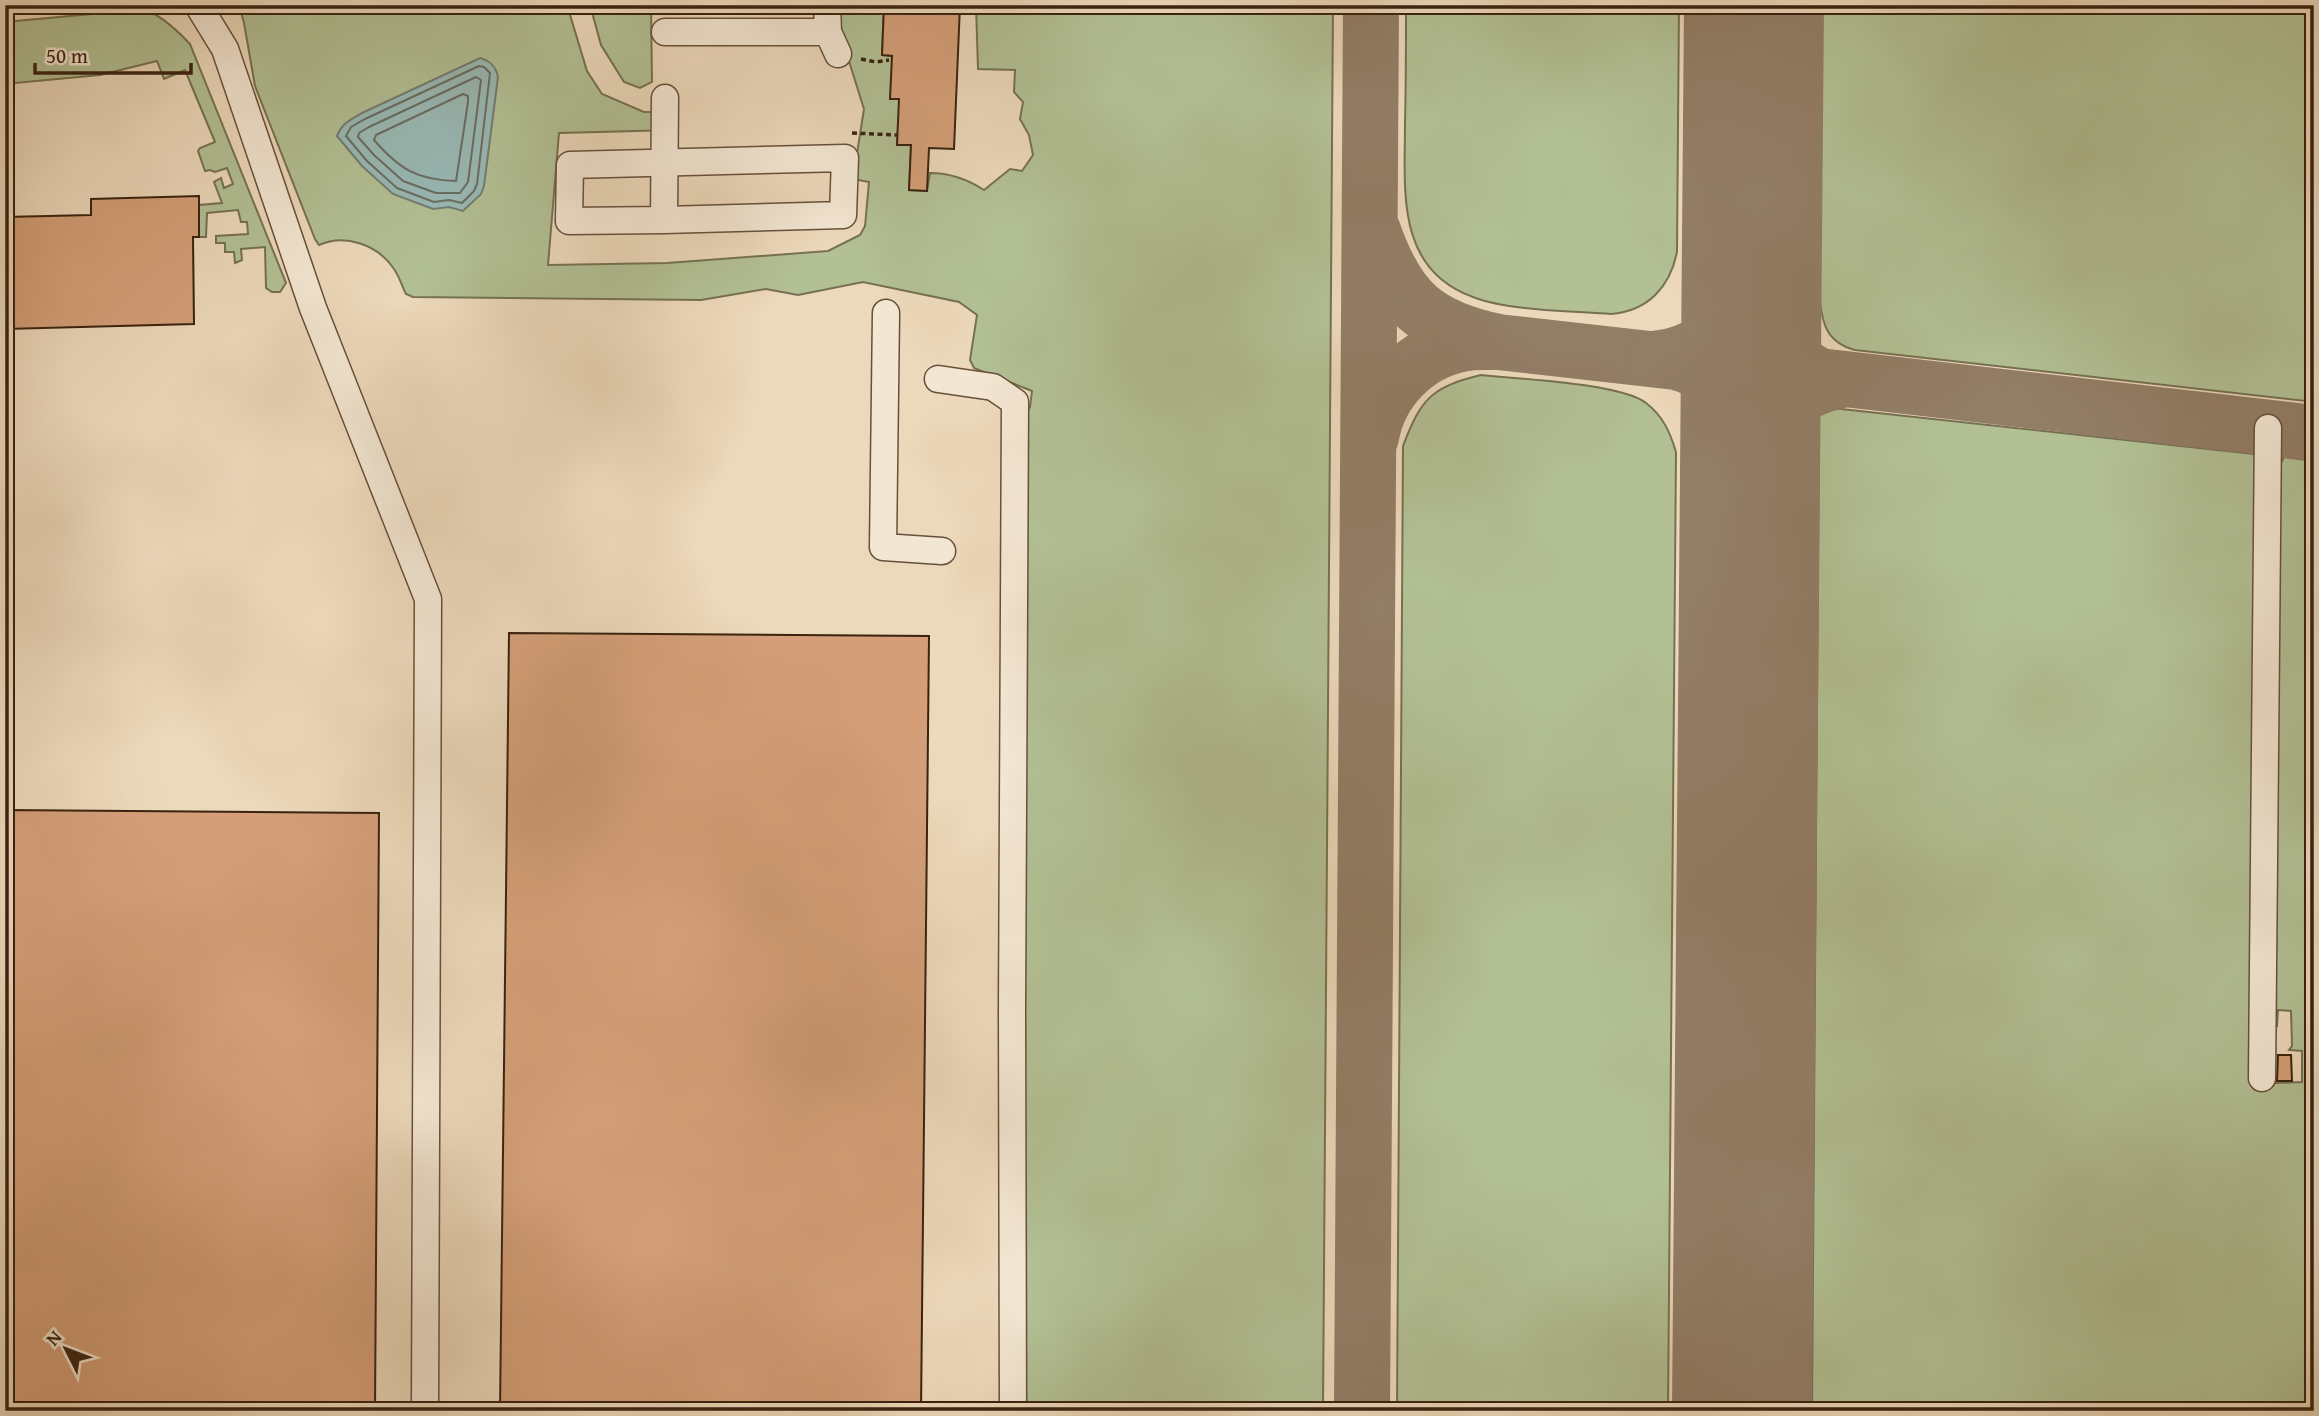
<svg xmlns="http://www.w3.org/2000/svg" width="2319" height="1416" font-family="'Gentium Book Plus',serif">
  <rect width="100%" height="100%" fill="#ecd8ba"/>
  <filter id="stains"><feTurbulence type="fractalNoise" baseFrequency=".00286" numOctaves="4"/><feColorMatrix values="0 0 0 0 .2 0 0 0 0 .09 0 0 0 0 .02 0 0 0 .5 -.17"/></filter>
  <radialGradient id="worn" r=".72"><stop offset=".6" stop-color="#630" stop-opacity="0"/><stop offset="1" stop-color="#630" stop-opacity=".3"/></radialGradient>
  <g fill="#b2c094" stroke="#767152" stroke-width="2">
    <path d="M 133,5 C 157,12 173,26 190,44 L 286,283 L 280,292 L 272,292 L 266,288 L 265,247 L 241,249 L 242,260 L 235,263 L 234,252 L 225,252 L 225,243 L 216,243 L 216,236 L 248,234 L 247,222 L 241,222 L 238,210 L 207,213 L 206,237 L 199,237 L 199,205 L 222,203 L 214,182 L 221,178 L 224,188 L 233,184 L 227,168 L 215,172 L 210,170 L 205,171 L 198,151 L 200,148 L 215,142 L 185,70 L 164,79 L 157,61 L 100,75 L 5,84 L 5,22 L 92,14 Z"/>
    <path d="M 239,5 L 567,5 L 587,71 L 602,94 L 644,112 L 675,112 L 675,130 L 559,133 L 548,265 L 667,263 L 828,251 L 860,235 L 865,226 L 869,182 L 853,179 L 864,109 L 848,58 L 835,5 L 884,5 L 882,55 L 902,56 L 908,99 L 907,125 L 898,125 L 897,144 L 911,145 L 909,190 L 927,191 L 930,173 C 950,173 967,179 984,190 L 1010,169 L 1022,171 L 1033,155 L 1029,135 L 1020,119 L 1023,102 L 1014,92 L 1015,70 L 978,69 L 976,5 L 1333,5 L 1323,1411 L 1018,1411 L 1026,414 L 1030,407 L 1032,391 L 974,368 L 970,360 L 977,315 L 959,302 L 863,282 L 798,295 L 766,289 L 701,300 L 413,297 L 406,294 C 402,286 399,276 394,269 C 378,245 345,233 319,245 L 315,239 L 255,86 L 244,23 Z"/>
    <path d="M 590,5 L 651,5 L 652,82 L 640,88 L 624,82 L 601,45 Z"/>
    <path d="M 1406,5 L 1679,5 L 1677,252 C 1670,287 1648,311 1611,314 C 1571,311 1509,311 1473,297 C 1395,269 1405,190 1405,123 C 1406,84 1406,44 1406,5 Z"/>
    <path d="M 1821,5 L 2314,5 L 2314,402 L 1855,350 C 1825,342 1822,322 1819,294 Z"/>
    <path d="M 1481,375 C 1518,379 1620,383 1646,403 C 1663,416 1670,432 1676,452 L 1668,1411 L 1397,1411 L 1403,446 C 1421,399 1431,387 1481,375 Z"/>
    <path d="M 1832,408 L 2254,454 L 2257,461 L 2256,1084 L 2302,1082 L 2302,1051 L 2289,1050 L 2292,1046 L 2291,1011 L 2278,1010 L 2277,1026 L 2273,1025 L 2279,467 L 2284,457 L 2314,461 L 2314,1411 L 1812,1411 L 1819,413 Z"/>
  </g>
  <path fill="#99b9b5" stroke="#737d73" stroke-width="2" d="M 480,58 C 490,61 496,66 498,77 L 484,186 L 481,194 L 463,211 L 449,207 L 433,209 L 393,194 L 362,166 L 337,136 C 341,124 351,119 362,113 Z"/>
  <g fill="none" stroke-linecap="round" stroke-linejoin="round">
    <g stroke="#696e62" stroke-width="2">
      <path d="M 479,66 L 484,67 L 490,73 L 477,184 L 474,191 L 462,203 L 449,200 L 434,202 L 397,188 L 367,161 L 346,136 L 351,127 L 365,119 Z"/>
      <path d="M 476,77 L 481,80 L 468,182 L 460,193 L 436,193 L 403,181 L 374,155 L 358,137 L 359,133 L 369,127 Z"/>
      <path d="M 463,94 L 468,96 L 468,102 L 456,181 C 418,180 400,170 374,140 L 376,135 Z"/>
    </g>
    <g stroke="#927d65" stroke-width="56">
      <path d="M 1373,231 C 1397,301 1426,327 1498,342 L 1676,362 C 1738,377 1742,432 1749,484"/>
      <path d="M 1753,292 C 1767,340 1775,351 1819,376 L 2314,433"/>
      <path d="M 1654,359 C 1694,356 1735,329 1745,288 C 1748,276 1749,262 1751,249"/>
      <path d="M 1371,437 C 1379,391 1415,353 1461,344 C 1472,341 1483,342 1494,342"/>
      <path d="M 1749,482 C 1762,424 1780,394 1841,380"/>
      <path d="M 1362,1411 L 1371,5"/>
    </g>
    <path stroke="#927d65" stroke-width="140" d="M 1742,1411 L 1754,5"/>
  </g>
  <g fill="#d49f78" stroke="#392210" stroke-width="2">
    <path d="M 884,5 L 960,5 L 954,149 L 929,148 L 927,191 L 909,190 L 911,145 L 897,145 L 899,99 L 890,99 L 892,56 L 882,55 Z"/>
    <path d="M 199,196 L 199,237 L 193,237 L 194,324 L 5,329 L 5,217 L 91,215 L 91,199 Z"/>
    <path d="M 509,633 L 929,636 L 921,1411 L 500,1411 Z"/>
    <path d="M 5,810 L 379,813 L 375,1411 L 5,1411 Z"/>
    <path d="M 2278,1055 L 2291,1055 L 2292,1081 L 2277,1081 Z"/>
  </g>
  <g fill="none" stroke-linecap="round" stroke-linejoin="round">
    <g stroke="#66503a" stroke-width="29">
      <g id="minor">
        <path d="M 198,5 L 225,49 L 313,308 L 428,599 L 425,1411"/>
        <path d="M 827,5 L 828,32 L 838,54"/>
        <path d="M 665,32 L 828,32"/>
        <path d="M 664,220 L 569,221 L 570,165 L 845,158 L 843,215 L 664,220 L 665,98"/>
        <path d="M 886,313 L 883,547 L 942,551"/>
        <path d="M 938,379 L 993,387 L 1015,402 L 1012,1011 L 1013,1411"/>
        <path d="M 2262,1078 L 2268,428"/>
      </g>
    </g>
    <g stroke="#392210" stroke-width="3.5" stroke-dasharray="5 3.5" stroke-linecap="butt">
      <path d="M 861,59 L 876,62 L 889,60"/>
      <path d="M 852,133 L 897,135"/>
    </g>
    <use href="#minor" stroke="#f3e6d2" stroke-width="26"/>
  </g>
  <rect width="2319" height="1416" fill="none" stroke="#ecd8ba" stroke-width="28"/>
  <rect x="7" y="7" width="2305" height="1402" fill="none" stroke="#392210" stroke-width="3.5"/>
  <rect x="14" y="14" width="2291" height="1388" fill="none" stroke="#392210" stroke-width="2"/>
  <g transform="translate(66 1349) rotate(312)" stroke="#f3e6d2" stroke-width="5" paint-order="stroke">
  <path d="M0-5L12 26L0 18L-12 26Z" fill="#392210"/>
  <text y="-10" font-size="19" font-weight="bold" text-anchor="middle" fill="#392210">N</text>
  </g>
  <path d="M35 63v10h156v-10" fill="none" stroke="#392210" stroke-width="3.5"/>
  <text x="46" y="63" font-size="21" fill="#392210" stroke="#f3e6d2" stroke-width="5" paint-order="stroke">50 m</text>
  <rect width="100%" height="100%" filter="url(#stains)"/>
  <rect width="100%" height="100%" fill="url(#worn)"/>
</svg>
